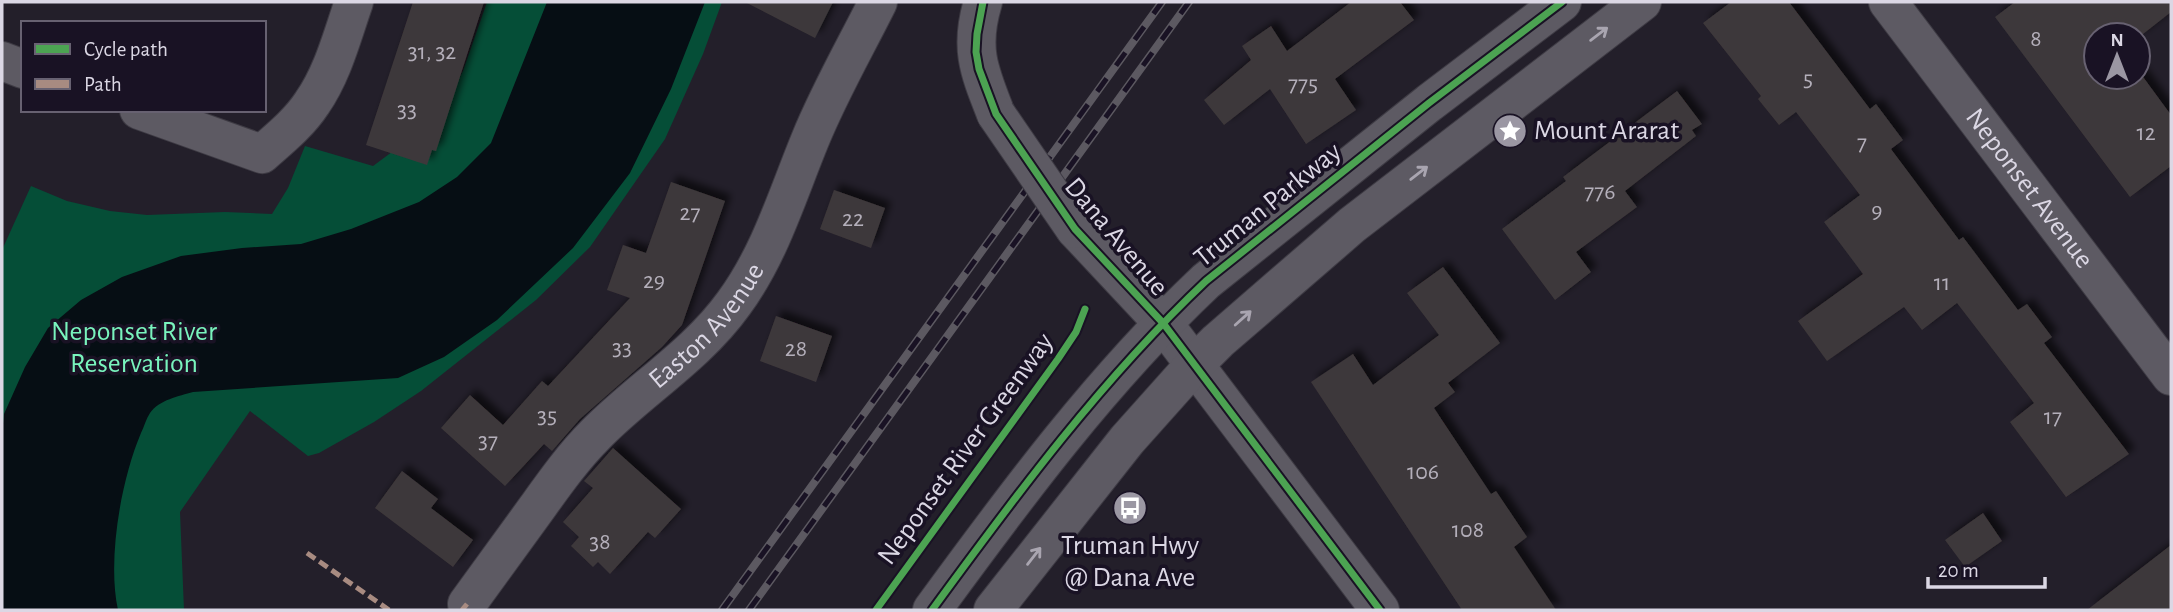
<svg xmlns="http://www.w3.org/2000/svg" width="2173" height="612" font-family="'Alegreya Sans',sans-serif">
  <defs>
    <filter id="shadow"><feDropShadow dx="6" dy="-6" stdDeviation="3.5" flood-color="#0009"/></filter>
  </defs>
  <rect width="100%" height="100%" fill="#231f2a"/>
  <path fill="#054e37" d="M 487,2 L 722,2 L 703,54 L 665,139 L 590,247 L 536,300 L 421,391 L 374,422 L 319,453 L 308,456 L 250,411 L 180,512 L 184,610 L 2,610 L 2,250 L 31,186 L 67,201 L 110,211 L 147,215 L 225,212 L 272,214 L 288,188 L 305,146 L 373,166 L 438,118 L 463,71 Z"/>
  <path fill="#060e14" d="M 547,2 L 705,2 L 671,89 L 630,173 L 573,248 L 497,320 L 444,357 L 398,378 L 193,392 C 179,396 159,400 150,413 C 146,419 144,427 141,433 C 121,480 107,560 118,610 L 2,610 L 2,433 L 4,414 L 25,367 L 48,328 L 81,300 L 122,277 L 181,256 L 242,248 L 301,244 L 351,229 L 419,202 L 457,177 L 491,143 Z"/>
  <g fill="#3e383a" filter="url(#shadow)">
    <path d="M 413,2 L 484,2 L 436,151 L 432,150 L 427,165 L 366,145 Z"/>
    <path d="M 745,2 L 833,2 L 815,38 Z"/>
    <path d="M 1351,2 L 1400,2 L 1414,20 L 1335,79 L 1356,110 L 1306,144 L 1270,89 L 1224,125 L 1204,100 L 1251,60 L 1242,46 L 1271,26 L 1287,51 Z"/>
    <path d="M 1731,2 L 1789,2 L 1870,109 L 1876,104 L 1903,140 L 1891,149 L 1959,240 L 1963,237 L 2018,310 L 2027,304 L 2052,337 L 2044,343 L 2129,454 L 2066,497 L 2010,422 L 2034,403 L 1957,303 L 1922,330 L 1904,307 L 1827,361 L 1798,321 L 1863,274 L 1824,222 L 1860,195 L 1796,112 L 1779,125 L 1758,99 L 1761,96 L 1703,23 Z"/>
    <path d="M 2015,2 L 2171,2 L 2171,12 L 2138,38 L 2138,35 L 2096,35 L 2096,77 L 2138,77 L 2138,70 L 2171,115 L 2171,166 L 2130,197 L 1995,17 Z"/>
    <path d="M 1677,91 L 1702,124 L 1692,130 L 1696,136 L 1625,191 L 1637,207 L 1576,252 L 1591,272 L 1555,300 L 1502,229 L 1566,181 L 1563,177 Z"/>
    <path d="M 671,182 L 725,201 L 682,325 L 662,347 L 580,419 L 552,451 L 544,444 L 505,486 L 441,428 L 470,395 L 503,425 L 542,381 L 548,386 L 630,298 L 607,290 L 623,245 L 646,253 Z"/>
    <path d="M 834,190 L 885,208 L 871,248 L 820,229 Z"/>
    <path d="M 1443,267 L 1500,343 L 1448,383 L 1455,392 L 1434,408 L 1491,494 L 1496,491 L 1527,537 L 1514,547 L 1556,610 L 1462,610 L 1311,382 L 1353,354 L 1373,385 L 1439,335 L 1407,293 Z"/>
    <path d="M 776,316 L 832,336 L 816,382 L 760,361 Z"/>
    <path d="M 613,448 L 681,509 L 655,538 L 648,532 L 610,574 L 598,562 L 593,567 L 571,546 L 579,537 L 563,522 L 593,488 L 584,481 Z"/>
    <path d="M 402,471 L 438,499 L 431,508 L 473,540 L 453,567 L 375,508 Z"/>
    <path d="M 1983,513 L 2002,541 L 1965,567 L 1945,540 Z"/>
    <path d="M 2171,545 L 2171,610 L 2087,610 Z"/>
  </g>
  <g fill="none" stroke-linecap="round" stroke-linejoin="round">
    <g stroke="#3e3b44" stroke-width="40">
      <g id="street">
        <path id="s1" d="M 1888,2 L 2171,376"/>
        <path d="M 2,61 L 23,69"/>
        <path d="M 139,110 L 262,154 C 279,139 299,123 312,103 C 333,73 342,36 354,2"/>
        <path id="s2" d="M 467,604 C 490,572 513,541 536,509 C 554,484 573,457 595,435 C 640,389 696,356 734,303 C 770,254 787,196 810,140 C 829,93 855,48 878,2"/>
      </g>
    </g>
    <g stroke="#3e3b44" stroke-width="40">
      <g id="secondary">
        <path d="M 983,2 C 969,48 979,71 996,114"/>
        <path d="M 1075,229 L 1163,323 L 1380,610"/>
        <path d="M 932,610 C 1016,495 1102,379 1206,281 L 1429,103 L 1562,2"/>
        <path d="M 993,610 L 1127,440 L 1194,365 L 1218,341 L 1352,225 L 1642,2"/>
      </g>
    </g>
    <use href="#street" stroke="#5d5a63" stroke-width="38"/>
    <use href="#secondary" stroke="#5d5a63" stroke-width="38"/>
    <g stroke="#5c5961" stroke-width="8">
      <g id="rail">
        <path d="M 722,610 L 1162,2"/>
        <path d="M 749,610 L 1189,2"/>
      </g>
    </g>
    <use href="#rail" stroke="#191224" stroke-width="5" stroke-dasharray="16" stroke-linecap="butt"/>
    <g stroke="#3e3b44" stroke-width="40" stroke-linecap="butt">
      <path id="secondary-bridge" d="M 996,114 L 1075,229"/>
    </g>
    <use href="#secondary-bridge" stroke="#5d5a63" stroke-width="38"/>
    <g stroke="#a88b81" stroke-width="5" stroke-dasharray="10 5" stroke-linecap="butt">
      <path d="M 307,553 L 389,610"/>
      <path d="M 462,610 L 467,604"/>
    </g>
    <g stroke="#191224" stroke-width="11">
      <g id="cycleway">
        <path d="M 983,2 L 977,34 L 976,52 L 979,69 L 996,114 L 1075,229 L 1163,323 L 1380,610"/>
        <path d="M 876,610 L 1058,359 L 1076,332 L 1085,309"/>
        <path d="M 932,610 C 1016,495 1102,379 1206,281 L 1429,103 L 1562,2"/>
      </g>
    </g>
    <use href="#cycleway" stroke="#4ca352" stroke-width="7"/>
  </g>
  <defs><path id="oneway-shaft" d="M-6 0H5M1.5-3L5.5 0L1.5 3" fill="none" stroke-width="1.6" stroke-linecap="round" stroke-linejoin="round" transform="scale(1.75)"/></defs>
  <g stroke="#a9a5b0">
    <use href="#oneway-shaft" transform="translate(1599 34) rotate(-37)"/>
    <use href="#oneway-shaft" transform="translate(1419 173) rotate(-38)"/>
    <use href="#oneway-shaft" transform="translate(1243 318) rotate(-42)"/>
    <use href="#oneway-shaft" transform="translate(1034 556) rotate(-52)"/>
  </g>
  <defs>
    <g id="sight-disc" transform="scale(1.75)"><circle r="9.5" fill="#9b97a3" stroke="#191224"/><path d="M0-6L1.8-2.2L6-1.7L2.9 1.2L3.7 5.4L0 3.3L-3.7 5.4L-2.9 1.2L-6-1.7L-1.8-2.2Z" fill="#fff"/></g>
    <g id="bus-disc" transform="scale(1.75)"><circle r="9.5" fill="#9b97a3" stroke="#191224"/><path d="M-5-6H5V4H4V6H2V4H-2V6H-4V4H-5ZM-3.5-4V0h7V-4ZM-3.5 1.2v1.5H-2V1.2ZM2 1.2v1.5H3.5V1.2Z" fill="#fff"/></g>
  </defs>
  <g fill-rule="evenodd">
    <use href="#sight-disc" x="1510" y="131"/>
    <use href="#bus-disc" x="1130" y="508"/>
  </g>
  <g text-anchor="middle" dominant-baseline="central" stroke-width="7" stroke-linejoin="round" paint-order="stroke">
    <g font-size="24" fill="#b4afba">
      <text x="2036" y="39">8</text>
      <text x="432" y="52">31, 32</text>
      <text x="1808" y="79">5</text>
      <text x="1303" y="84">775</text>
      <text x="407" y="110">33</text>
      <text x="2146" y="133">12</text>
      <text x="1862" y="143">7</text>
      <text x="1600" y="192">776</text>
      <text x="1877" y="211">9</text>
      <text x="690" y="213">27</text>
      <text x="853" y="219">22</text>
      <text x="654" y="281">29</text>
      <text x="1942" y="283">11</text>
      <text x="622" y="348">33</text>
      <text x="796" y="349">28</text>
      <text x="547" y="416">35</text>
      <text x="2053" y="417">17</text>
      <text x="488" y="441">37</text>
      <text x="1423" y="472">106</text>
      <text x="1468" y="530">108</text>
      <text x="600" y="542">38</text>
    </g>
    <g font-size="28" fill="#dbd7e4" stroke="#191224" text-anchor="start">
      <text x="1534" y="131">Mount Ararat</text>
      <text x="1130" y="546" text-anchor="middle">Truman Hwy<tspan x="1130" dy="32">@ Dana Ave</tspan></text>
    </g>
    <g font-size="28" fill="#dbd7e4" stroke="#191224">
      <text stroke="none"><textPath href="#s1" startOffset="234">Neponset Avenue</textPath></text>
      <text transform="translate(1268 205) rotate(-39)">Truman Parkway</text>
      <text transform="translate(1116 237) rotate(50)">Dana Avenue</text>
      <text stroke="none"><textPath href="#s2" startOffset="369">Easton Avenue</textPath></text>
      <text transform="translate(966 449) rotate(-54)">Neponset River Greenway</text>
    </g>
    <g font-size="28" fill="#79f3bd" stroke="#191224">
      <text x="134" y="332">Neponset River<tspan x="134" dy="32">Reservation</tspan></text>
    </g>
  </g>
  <rect width="2173" height="612" fill="none" stroke="#dbd7e4" stroke-width="7"/>
  <rect x="21" y="21" width="245" height="91" fill="#191224" stroke="#676171" stroke-width="2"/>
  <rect x="35" y="44" width="35" height="10" fill="#4ca352" stroke="#676171" stroke-width="2"/>
  <text x="84" y="56" font-size="21" fill="#dbd7e4">Cycle path</text>
  <rect x="35" y="79" width="35" height="10" fill="#a88b81" stroke="#676171" stroke-width="2"/>
  <text x="84" y="91" font-size="21" fill="#dbd7e4">Path</text>
  <g transform="translate(2117 56)"><circle r="33" fill="#191224" stroke="#676171" stroke-width="2"/>
  <path d="M0-5L12 26L0 18L-12 26Z" fill="#9b97a3"/>
  <text y="-10" font-size="19" font-weight="bold" text-anchor="middle" fill="#dbd7e4">N</text>
  </g>
  <path d="M1928 577v10h117v-10" fill="none" stroke="#dbd7e4" stroke-width="3.5"/>
  <text x="1938" y="577" font-size="21" fill="#dbd7e4" stroke="#191224" stroke-width="5" paint-order="stroke">20 m</text>
</svg>
